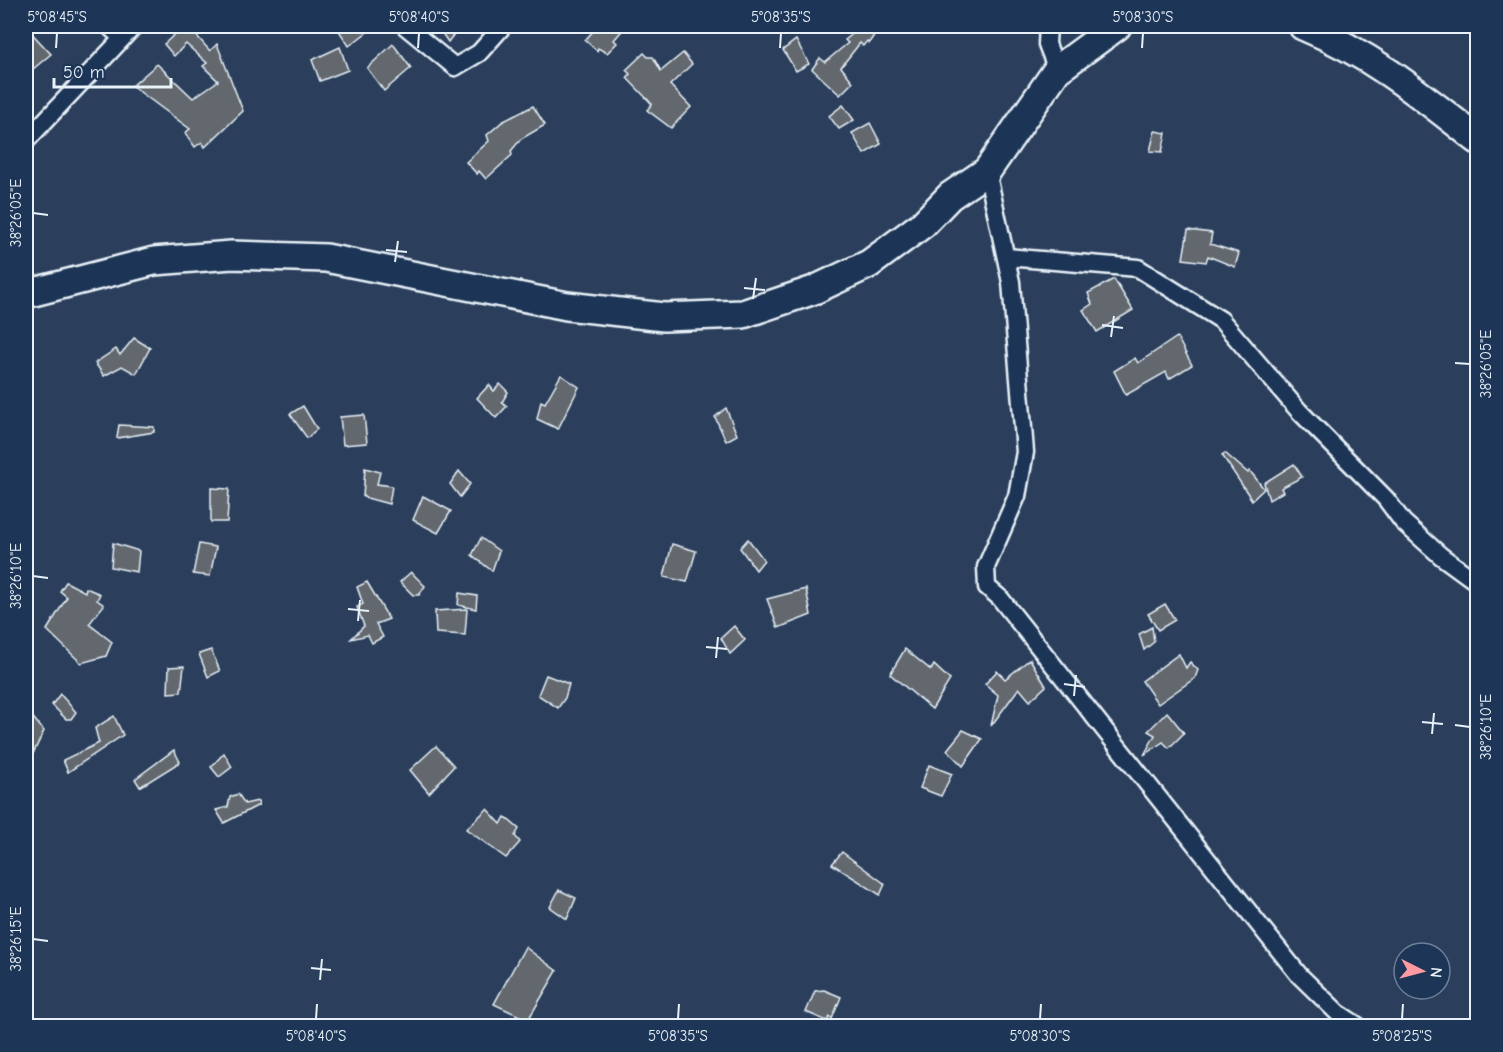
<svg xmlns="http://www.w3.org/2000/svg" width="1503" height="1052" font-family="'Comic Neue',sans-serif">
  <rect width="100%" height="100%" fill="#2b3f5c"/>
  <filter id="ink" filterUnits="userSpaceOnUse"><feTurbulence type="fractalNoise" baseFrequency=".0167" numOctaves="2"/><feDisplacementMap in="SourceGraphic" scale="12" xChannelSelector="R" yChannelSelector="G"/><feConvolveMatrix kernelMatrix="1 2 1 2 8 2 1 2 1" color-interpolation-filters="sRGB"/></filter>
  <g filter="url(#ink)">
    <g fill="#62686e" stroke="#e8f1f8" stroke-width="1.5">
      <path d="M 184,26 L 188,26 L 210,51 L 217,44 L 243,111 L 205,147 L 202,142 L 195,147 L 185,133 L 190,129 L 132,86 L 157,64 L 193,98 L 218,81 L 203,66 L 207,63 L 186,44 L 174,56 L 164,44 Z"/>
      <path d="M 336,26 L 375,26 L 349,46 Z"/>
      <path d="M 437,26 L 460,26 L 448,42 Z"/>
      <path d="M 598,26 L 626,26 L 614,40 L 617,43 L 607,53 L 598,48 L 597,51 L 585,40 Z"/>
      <path d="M 863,26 L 880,26 L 869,43 L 867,41 L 863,46 L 860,43 L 841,67 L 853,82 L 840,95 L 812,69 L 820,58 L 825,62 L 848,43 L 845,40 Z"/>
      <path d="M 26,27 L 51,54 L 26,75 Z"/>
      <path d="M 796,40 L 809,64 L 796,71 L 783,50 Z"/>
      <path d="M 393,44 L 411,68 L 384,91 L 367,68 Z"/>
      <path d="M 340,47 L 348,70 L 320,81 L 312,60 Z"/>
      <path d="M 644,53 L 648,57 L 653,57 L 661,71 L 683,53 L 692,64 L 670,85 L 691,107 L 671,128 L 647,110 L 652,104 L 627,78 L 630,74 L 626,70 Z"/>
      <path d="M 843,105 L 854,120 L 839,129 L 829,116 Z"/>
      <path d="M 533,106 L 545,125 L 521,139 L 511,151 L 512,155 L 486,179 L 479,171 L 477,174 L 466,162 L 489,141 L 487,135 L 502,122 Z"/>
      <path d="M 870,123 L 881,144 L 864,154 L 852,133 Z"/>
      <path d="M 1155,131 L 1166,133 L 1162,152 L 1150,151 Z"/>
      <path d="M 1188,230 L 1212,233 L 1210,244 L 1239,253 L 1235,267 L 1208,256 L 1206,262 L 1183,259 Z"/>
      <path d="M 1114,279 L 1133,310 L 1097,332 L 1083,310 L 1092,304 L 1088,293 Z"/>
      <path d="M 1177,337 L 1192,365 L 1169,379 L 1166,372 L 1126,395 L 1114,371 L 1135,358 L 1138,363 Z"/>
      <path d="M 134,338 L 150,348 L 136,374 L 122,366 L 104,376 L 95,363 L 116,349 L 120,355 Z"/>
      <path d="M 561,375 L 579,387 L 558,429 L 537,419 L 541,401 L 545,403 Z"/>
      <path d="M 500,384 L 508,392 L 502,402 L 507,406 L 496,418 L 477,398 L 489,385 L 494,391 Z"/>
      <path d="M 303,406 L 317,429 L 307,438 L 290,414 Z"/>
      <path d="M 726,408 L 737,435 L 726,441 L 715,417 Z"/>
      <path d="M 364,415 L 367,443 L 343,445 L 340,417 Z"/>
      <path d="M 119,425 L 154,427 L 154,432 L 117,438 Z"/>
      <path d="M 1225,453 L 1248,473 L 1250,471 L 1264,489 L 1252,500 L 1222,455 Z"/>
      <path d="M 1294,464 L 1302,477 L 1281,488 L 1283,492 L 1269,500 L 1264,483 Z"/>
      <path d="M 365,468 L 380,472 L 377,484 L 392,486 L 389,504 L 363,497 Z"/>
      <path d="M 459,471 L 470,484 L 460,497 L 450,484 Z"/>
      <path d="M 211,488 L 229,489 L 227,522 L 211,522 Z"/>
      <path d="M 423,496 L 451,511 L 438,533 L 413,520 Z"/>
      <path d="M 481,538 L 499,551 L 492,571 L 472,555 Z"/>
      <path d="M 748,539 L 764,560 L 756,570 L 740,548 Z"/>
      <path d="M 113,543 L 139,551 L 137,572 L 111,567 Z"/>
      <path d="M 199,544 L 216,547 L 210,576 L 193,574 Z"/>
      <path d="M 672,544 L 696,551 L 687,582 L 664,577 Z"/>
      <path d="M 411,572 L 425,586 L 419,595 L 413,595 L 400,582 Z"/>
      <path d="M 66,582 L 85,592 L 86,588 L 100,594 L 97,600 L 104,605 L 89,624 L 112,642 L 106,656 L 81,663 L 47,630 L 67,597 L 60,591 Z"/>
      <path d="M 367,582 L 389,619 L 376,624 L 383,637 L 372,643 L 368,635 L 351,639 L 364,626 L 357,607 L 363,604 L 357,587 Z"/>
      <path d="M 806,589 L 811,615 L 778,628 L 767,599 Z"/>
      <path d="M 459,593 L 477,596 L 476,609 L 458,605 Z"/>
      <path d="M 1165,604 L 1175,620 L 1158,630 L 1148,614 Z"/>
      <path d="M 467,609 L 465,635 L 436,633 L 435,611 Z"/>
      <path d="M 734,626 L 745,640 L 730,654 L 721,638 Z"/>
      <path d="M 1152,627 L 1154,642 L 1144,650 L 1139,634 Z"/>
      <path d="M 905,649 L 931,670 L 934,665 L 950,680 L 932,709 L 890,674 Z"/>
      <path d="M 211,650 L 220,671 L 208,677 L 199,654 Z"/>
      <path d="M 1179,654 L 1186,668 L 1190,662 L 1198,670 L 1195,678 L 1158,704 L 1142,681 Z"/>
      <path d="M 1030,659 L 1046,686 L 1030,701 L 1019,688 L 991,726 L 998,695 L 985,684 L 997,671 L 1005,679 Z"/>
      <path d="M 184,666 L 181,692 L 168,693 L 169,667 Z"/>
      <path d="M 546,675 L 569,684 L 565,698 L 558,708 L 538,695 Z"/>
      <path d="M 60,694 L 76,712 L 71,719 L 66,719 L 52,705 Z"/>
      <path d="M 26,709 L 44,731 L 26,768 Z"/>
      <path d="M 1167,712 L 1184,733 L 1169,748 L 1163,742 L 1144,755 L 1155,735 L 1148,731 Z"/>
      <path d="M 114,716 L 123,735 L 68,772 L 63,760 L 99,743 L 95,728 Z"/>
      <path d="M 963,730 L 982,739 L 963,766 L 947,750 Z"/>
      <path d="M 436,746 L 454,766 L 429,793 L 410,770 Z"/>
      <path d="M 174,750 L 180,762 L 140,787 L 135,779 Z"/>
      <path d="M 224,753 L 232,767 L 219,777 L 211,767 Z"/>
      <path d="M 929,765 L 952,774 L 941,796 L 920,788 Z"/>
      <path d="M 238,794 L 245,804 L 258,801 L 259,805 L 224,823 L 216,810 L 228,807 L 230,797 Z"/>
      <path d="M 487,809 L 501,824 L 505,817 L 519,829 L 515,836 L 520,842 L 506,858 L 466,829 Z"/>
      <path d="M 842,852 L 885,884 L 880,895 L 832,864 Z"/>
      <path d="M 559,890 L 576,898 L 567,919 L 550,907 Z"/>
      <path d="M 525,947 L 557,971 L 528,1020 L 494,1004 Z"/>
      <path d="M 824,990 L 841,997 L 832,1019 L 830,1017 L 827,1021 L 806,1012 L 815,991 Z"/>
    </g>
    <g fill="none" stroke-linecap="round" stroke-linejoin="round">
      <g stroke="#e8f1f8" stroke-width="21">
        <g id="minor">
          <path d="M 109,26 L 122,38"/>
          <path d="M 405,26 L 455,67 L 479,53 L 503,26"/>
          <path d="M 1048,26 L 1047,44 L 1057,70"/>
          <path d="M 26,141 L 134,26"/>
          <path d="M 987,171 L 1011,282 L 1025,452 L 1017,496 L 986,567 L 987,587 L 1000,598 L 1299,975 L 1338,1013 L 1358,1026"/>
          <path d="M 1006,257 L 1138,268 L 1221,320 L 1299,411 L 1386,499 L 1403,522 L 1441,556 L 1478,583"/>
        </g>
      </g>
      <g stroke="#e8f1f8" stroke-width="32">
        <g id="trunk">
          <path d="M 1303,26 C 1371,54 1421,95 1478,140"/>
          <path d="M 26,294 L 154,261 L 232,255 L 326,258 L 567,306 L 664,317 L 743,314 L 814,290 L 869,264 L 923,224 L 950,196 L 987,171 L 1057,70 L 1117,26"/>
        </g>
      </g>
      <use href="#minor" stroke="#1d3557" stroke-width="16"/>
      <use href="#trunk" stroke="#1d3557" stroke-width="27"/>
    </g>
  </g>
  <path fill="none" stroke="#e8f1f8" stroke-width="2" d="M 56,48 L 57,33M 418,48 L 419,33M 780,48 L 781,33M 1142,48 L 1143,33M 33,213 L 48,215M 386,250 L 407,252M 395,262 L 398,241M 744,288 L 765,290M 753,299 L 756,278M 1102,325 L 1123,328M 1111,337 L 1114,316M 1455,363 L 1470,364M 33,576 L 48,578M 348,609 L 369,611M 358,621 L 360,600M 706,647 L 727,649M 716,658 L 718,637M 1064,684 L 1085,687M 1074,696 L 1076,675M 1422,722 L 1443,724M 1455,725 L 1470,727M 1432,734 L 1434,713M 33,939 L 48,941M 311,968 L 331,970M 320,980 L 322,959M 316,1019 L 317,1004M 678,1019 L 679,1004M 1040,1019 L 1041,1004M 1402,1019 L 1403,1004"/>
  <rect width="1503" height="1052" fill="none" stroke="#1d3557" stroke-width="66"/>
  <g transform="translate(1422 971) rotate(96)"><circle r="28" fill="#1d3557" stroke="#6e8097" stroke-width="1.5"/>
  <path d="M0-4.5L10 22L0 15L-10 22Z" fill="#ff9aa2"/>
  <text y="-9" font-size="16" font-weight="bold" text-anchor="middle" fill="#e8f1f8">N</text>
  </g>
  <path d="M54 78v9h117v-9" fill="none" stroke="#e8f1f8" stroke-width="3"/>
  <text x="63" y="78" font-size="18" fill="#e8f1f8" stroke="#1d3557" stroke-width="4.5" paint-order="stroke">50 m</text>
  <rect x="33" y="33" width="1437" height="986" fill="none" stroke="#e8f1f8" stroke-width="2"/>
  <g font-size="15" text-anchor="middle" fill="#e8f1f8">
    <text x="57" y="22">5°08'45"S</text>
    <text x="419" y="22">5°08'40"S</text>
    <text x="781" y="22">5°08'35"S</text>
    <text x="1143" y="22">5°08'30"S</text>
    <text transform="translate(16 213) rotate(-90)" y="5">38°26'05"E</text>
    <text transform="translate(1486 364) rotate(-90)" y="5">38°26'05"E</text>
    <text transform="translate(16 576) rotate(-90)" y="5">38°26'10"E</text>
    <text transform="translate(1486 727) rotate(-90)" y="5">38°26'10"E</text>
    <text transform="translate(16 939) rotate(-90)" y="5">38°26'15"E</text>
    <text x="316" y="1041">5°08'40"S</text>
    <text x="678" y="1041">5°08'35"S</text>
    <text x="1040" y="1041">5°08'30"S</text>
    <text x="1402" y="1041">5°08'25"S</text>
  </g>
</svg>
